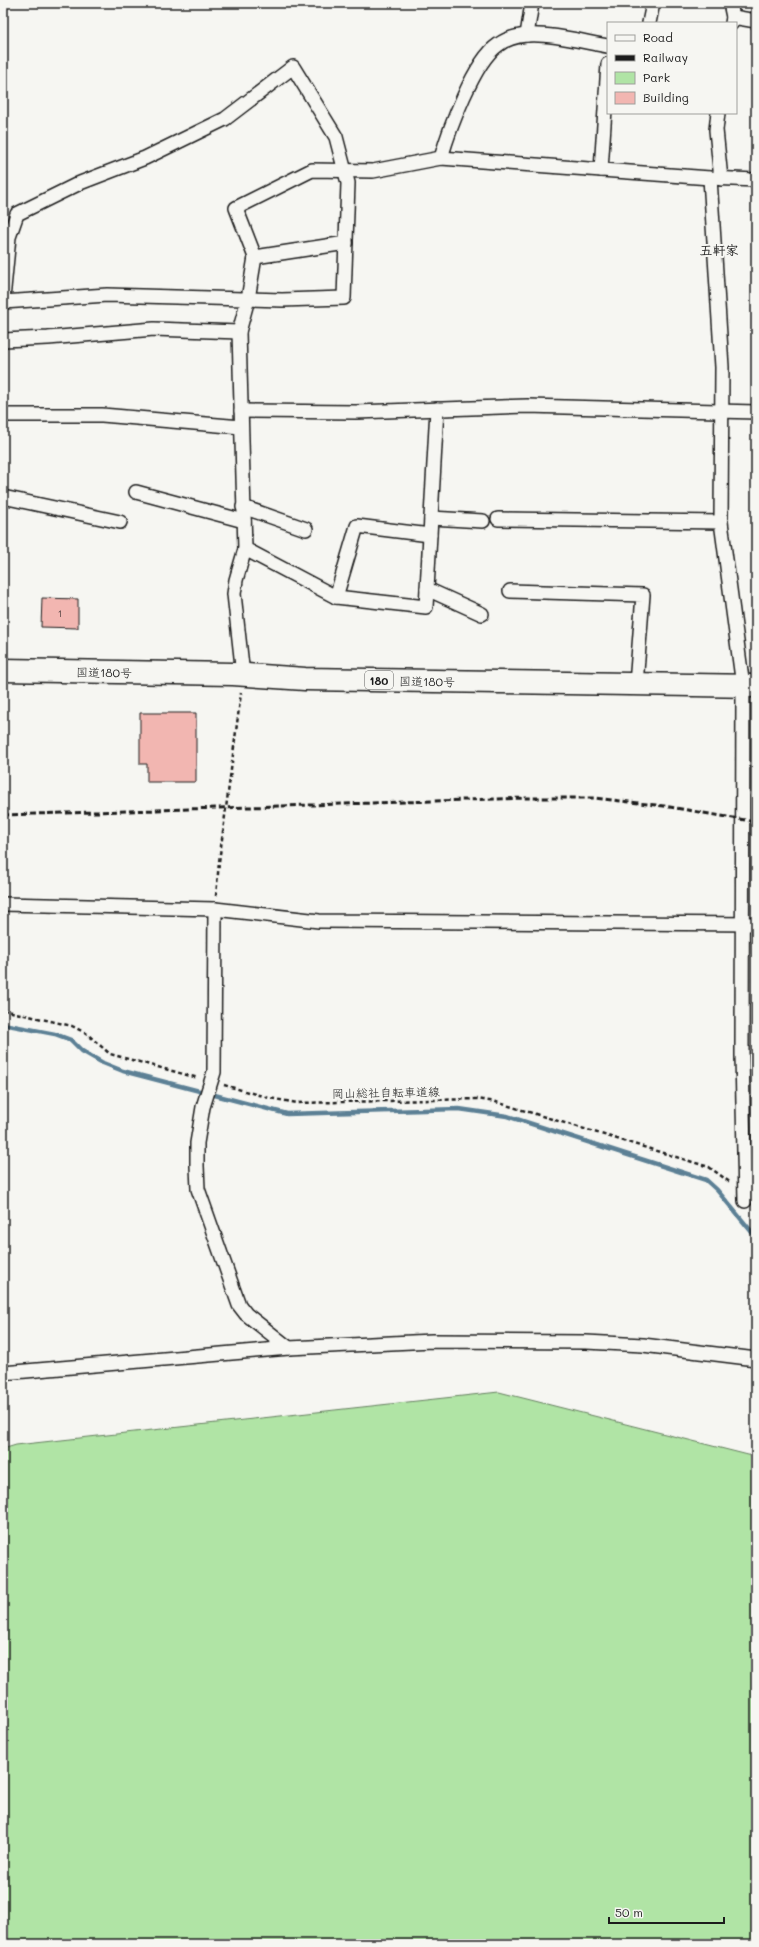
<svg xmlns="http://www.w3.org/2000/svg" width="759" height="1947" font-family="Mali,'Klee One',sans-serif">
  <rect width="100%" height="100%" fill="#f6f6f2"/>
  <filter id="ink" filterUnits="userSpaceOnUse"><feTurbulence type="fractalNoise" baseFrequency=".025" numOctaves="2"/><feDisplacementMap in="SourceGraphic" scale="8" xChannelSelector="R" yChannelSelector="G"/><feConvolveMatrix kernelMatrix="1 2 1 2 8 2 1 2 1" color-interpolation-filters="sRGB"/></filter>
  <g filter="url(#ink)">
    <path fill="#b0e4a5" stroke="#668060" d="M 499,1392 L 756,1457 L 756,1944 L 3,1944 L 3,1449 L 16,1445 Z"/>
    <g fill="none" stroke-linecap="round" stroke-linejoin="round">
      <path stroke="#5c8095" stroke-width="4.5" d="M 3,1024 L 55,1034 L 71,1040 L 82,1051 L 103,1063 L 123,1071 L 287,1114 L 459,1109 L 507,1116 L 706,1180 L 717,1190 L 756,1237"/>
    </g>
    <g fill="#f2b6b1" stroke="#1c1c1c">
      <path d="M 42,598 L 78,599 L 78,628 L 41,627 Z"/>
      <path d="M 140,713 L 196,713 L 196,782 L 147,782 L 147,764 L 140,764 Z"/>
    </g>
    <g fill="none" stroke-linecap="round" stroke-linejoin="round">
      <g stroke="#1c1c1c" stroke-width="16">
        <g id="street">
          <path d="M 730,3 L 733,17 L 732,23"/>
          <path d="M 733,17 L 756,21"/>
          <path d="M 649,23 L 653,3"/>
          <path d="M 527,35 L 532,3"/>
          <path d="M 718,113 L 716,130 L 721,179"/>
          <path d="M 441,158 C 449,130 474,61 498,45 C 506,39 517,36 526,35 C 550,33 584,42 608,46"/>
          <path d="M 601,170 L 608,64"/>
          <path d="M 710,178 L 722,367 L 721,522 L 743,686 L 742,1055 L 745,1201"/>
          <path d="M 255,257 L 346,243"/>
          <path d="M 3,299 L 9,237 L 17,214 L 80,183 L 145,158 L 225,119 L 293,67 L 336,137 L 348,183 L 344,298 L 282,300 L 107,295 L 3,302"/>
          <path d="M 3,340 L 48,338 L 154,329 L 239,332"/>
          <path d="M 241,411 L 356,412 L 527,406 L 756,412"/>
          <path d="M 3,415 L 102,415 L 241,427"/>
          <path d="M 136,492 L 244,521"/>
          <path d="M 3,497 L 120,522"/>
          <path d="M 243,507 L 306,529"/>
          <path d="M 431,518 L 483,521"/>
          <path d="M 498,519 L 721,522"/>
          <path d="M 245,549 L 336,597 L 426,607 L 437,409"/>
          <path d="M 427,589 L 482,614"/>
          <path d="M 510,591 L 643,595 L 636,684"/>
          <path d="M 336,597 L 357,526 L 430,535"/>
          <path d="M 243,675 L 234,594 L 236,580 L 245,549 L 239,332 L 248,299 L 255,257 L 236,208 L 312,170 L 373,171 L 441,158 L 710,178 L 756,180"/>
          <path d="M 3,904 L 215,909 L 319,921 L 756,924"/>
          <path d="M 215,909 L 214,1072 L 203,1107 L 197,1143 L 197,1166 L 198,1189 L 239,1305 L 246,1314 L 289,1348"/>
          <path d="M 3,1373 L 289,1348 L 432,1341 L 586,1342 L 643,1345 L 756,1359"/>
        </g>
      </g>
      <g stroke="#1c1c1c" stroke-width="25">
        <path id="highway" d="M 3,670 L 233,674 L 305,679 L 756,686"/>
      </g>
      <g stroke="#1c1c1c" stroke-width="2.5" stroke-dasharray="4 3" stroke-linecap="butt">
        <path d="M 216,896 L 219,862 L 241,693"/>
        <path d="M 3,1010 L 72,1026 L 86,1033 L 110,1054 L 198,1078"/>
        <path d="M 224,1085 L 269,1098 L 297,1103 L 477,1099 L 496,1102 L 709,1167 L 731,1183"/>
      </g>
      <use href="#street" stroke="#f6f6f2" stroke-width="13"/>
      <use href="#highway" stroke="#f6f6f2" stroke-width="22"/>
      <path stroke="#1c1c1c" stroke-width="3" stroke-dasharray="6 3" stroke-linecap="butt" d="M 3,815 L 527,798 L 595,798 L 664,806 L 756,822"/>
    </g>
  </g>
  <g text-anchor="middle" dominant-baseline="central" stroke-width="4" stroke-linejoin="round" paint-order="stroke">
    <g font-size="10" fill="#524241">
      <text x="60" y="613">1</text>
    </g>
    <rect fill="#f6f6f2" stroke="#5d5d5c" stroke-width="1" x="365" y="671" width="28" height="18" rx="3"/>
    <g font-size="11" font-weight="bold" fill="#1c1c1c">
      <text x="379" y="680">180</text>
    </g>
    <g font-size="12" fill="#1c1c1c" stroke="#f6f6f2">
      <text transform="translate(104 672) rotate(1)">国道180号</text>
      <text transform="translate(427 681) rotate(1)">国道180号</text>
      <text transform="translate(386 1092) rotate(-1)">岡山総社自転車道線</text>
    </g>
    <g font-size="13" font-weight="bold" fill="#1c1c1c" stroke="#f6f6f2">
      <text x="719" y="249">五軒家</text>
    </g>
  </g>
  <rect width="759" height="1947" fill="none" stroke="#f6f6f2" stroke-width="16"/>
  <rect x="8" y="8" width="743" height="1931" fill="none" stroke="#1c1c1c" stroke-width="1.5" filter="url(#ink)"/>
  <rect x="607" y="22" width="130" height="92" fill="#f6f6f2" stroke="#9f9f9c"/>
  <rect x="615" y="35" width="20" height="6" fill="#f6f6f2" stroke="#9f9f9c"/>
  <text x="643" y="42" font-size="12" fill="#1c1c1c">Road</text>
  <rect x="615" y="55" width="20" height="6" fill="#1c1c1c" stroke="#9f9f9c"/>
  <text x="643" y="62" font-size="12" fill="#1c1c1c">Railway</text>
  <rect x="615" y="72" width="20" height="12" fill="#b0e4a5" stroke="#9f9f9c"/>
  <text x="643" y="82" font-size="12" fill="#1c1c1c">Park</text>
  <rect x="615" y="92" width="20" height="12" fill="#f2b6b1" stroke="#9f9f9c"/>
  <text x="643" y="102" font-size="12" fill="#1c1c1c">Building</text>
  <path d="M609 1917v6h115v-6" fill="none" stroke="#1c1c1c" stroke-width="2"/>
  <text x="615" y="1917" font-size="12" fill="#1c1c1c" stroke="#f6f6f2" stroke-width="3" paint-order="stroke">50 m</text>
</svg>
